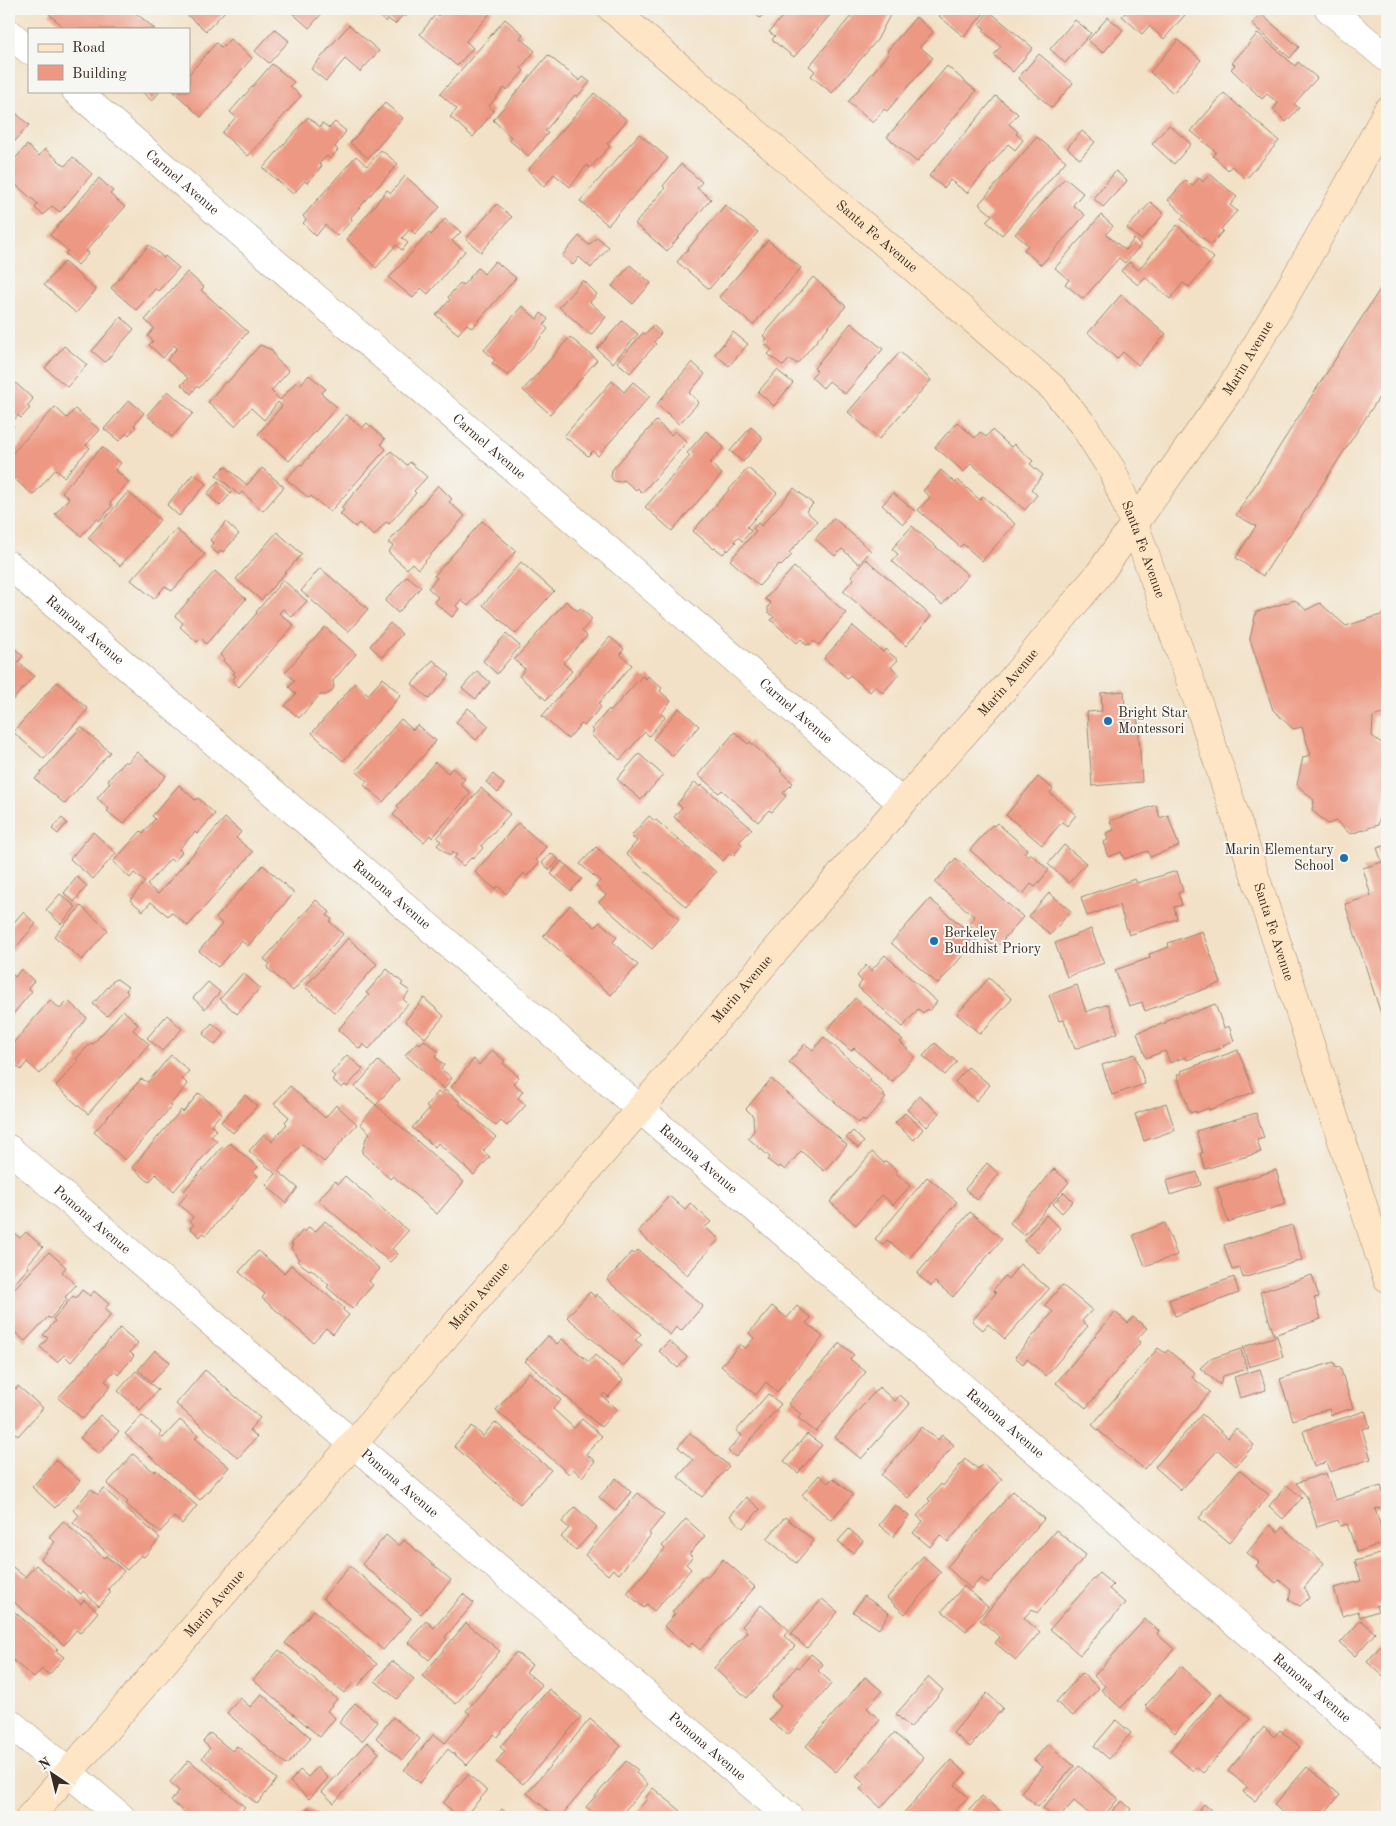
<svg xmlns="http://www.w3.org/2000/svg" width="1396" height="1826" font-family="'Old Standard TT',serif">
  <rect width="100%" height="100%" fill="#f6f6f2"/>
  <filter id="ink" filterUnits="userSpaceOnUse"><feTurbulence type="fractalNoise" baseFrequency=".02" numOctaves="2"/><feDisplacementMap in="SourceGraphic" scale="10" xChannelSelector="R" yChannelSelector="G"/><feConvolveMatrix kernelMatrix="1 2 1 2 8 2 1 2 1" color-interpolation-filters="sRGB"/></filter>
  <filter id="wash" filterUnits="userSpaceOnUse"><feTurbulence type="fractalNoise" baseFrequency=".0096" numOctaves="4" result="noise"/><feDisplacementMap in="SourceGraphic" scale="20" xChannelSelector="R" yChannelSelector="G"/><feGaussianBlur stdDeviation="1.12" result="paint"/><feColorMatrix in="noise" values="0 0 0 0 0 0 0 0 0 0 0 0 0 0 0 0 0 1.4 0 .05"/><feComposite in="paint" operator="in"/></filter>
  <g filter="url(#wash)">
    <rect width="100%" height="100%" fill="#f2e1c6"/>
    <g id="blocks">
      <g fill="#ed9882">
        <path d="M 54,9 L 131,9 L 155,29 L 66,29 L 49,14 Z"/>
        <path d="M 180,9 L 227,9 L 206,31 Z"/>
        <path d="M 288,9 L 326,9 L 309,28 Z"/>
        <path d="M 377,9 L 412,9 L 405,17 L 403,15 L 395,24 L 388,19 L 386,22 L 375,12 Z"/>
        <path d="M 445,9 L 490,9 L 492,11 L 466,41 L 473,48 L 457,66 L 420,34 L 435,15 L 438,16 Z"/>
        <path d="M 749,9 L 768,9 L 760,18 Z"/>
        <path d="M 789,9 L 835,9 L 794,57 L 772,40 L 775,36 L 769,32 Z"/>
        <path d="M 857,9 L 886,9 L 891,13 L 877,40 L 832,93 L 811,76 L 815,71 L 809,66 Z"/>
        <path d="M 945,9 L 983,9 L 986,11 L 964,37 L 939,16 Z"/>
        <path d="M 1129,9 L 1190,9 L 1164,39 L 1149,26 L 1142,34 L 1122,16 Z"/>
        <path d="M 989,11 L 1033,48 L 1013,72 L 994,55 L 1001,46 L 983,31 L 985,29 L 979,24 Z"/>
        <path d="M 1261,14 L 1299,47 L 1290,58 L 1252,24 Z"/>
        <path d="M 916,17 L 933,32 L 920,47 L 933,58 L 887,111 L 884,109 L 873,123 L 848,102 L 889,53 L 887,51 Z"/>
        <path d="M 1108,17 L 1123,30 L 1103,53 L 1088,40 Z"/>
        <path d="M 505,19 L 523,34 L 520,38 L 535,51 L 521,68 L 524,71 L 507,90 L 504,88 L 489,106 L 494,111 L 473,137 L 450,117 L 457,109 L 440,94 Z"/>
        <path d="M 1075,20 L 1091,33 L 1065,63 L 1050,49 Z"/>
        <path d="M 349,25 L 379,51 L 360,72 L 345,59 L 326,81 L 311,69 Z"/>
        <path d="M 275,29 L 289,41 L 269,63 L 255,51 Z"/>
        <path d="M 1258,33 L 1295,66 L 1298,62 L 1317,78 L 1294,104 L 1299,108 L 1286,122 L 1273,110 L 1278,103 L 1267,94 L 1262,99 L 1231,69 L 1235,65 L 1232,63 Z"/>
        <path d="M 230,39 L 252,58 L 201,117 L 173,91 L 189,91 L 189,74 L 216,43 L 222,48 Z"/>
        <path d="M 1178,40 L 1201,60 L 1173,93 L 1150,72 Z"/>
        <path d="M 1039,54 L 1073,83 L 1052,108 L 1018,78 Z"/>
        <path d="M 548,55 L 580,81 L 583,77 L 590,82 L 577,97 L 575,95 L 545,131 L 548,133 L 528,156 L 509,140 L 511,137 L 493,120 Z"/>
        <path d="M 272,64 L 294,82 L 290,86 L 301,96 L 248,156 L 222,133 L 236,117 L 230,112 Z"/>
        <path d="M 947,66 L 976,91 L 917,162 L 887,137 Z"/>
        <path d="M 141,91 L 160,91 L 152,101 Z"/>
        <path d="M 594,93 L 627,120 L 607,144 L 610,146 L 590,168 L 587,165 L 570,187 L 554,174 L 544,187 L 528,170 Z"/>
        <path d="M 1224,93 L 1279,141 L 1246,179 L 1232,166 L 1228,170 L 1213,156 L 1216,152 L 1191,131 Z"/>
        <path d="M 996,96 L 1018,114 L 1009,124 L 1018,132 L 1016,134 L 1023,140 L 1015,150 L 1008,144 L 967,193 L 950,180 L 944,188 L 929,176 Z"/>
        <path d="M 385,103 L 403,118 L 368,158 L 350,143 Z"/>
        <path d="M 9,107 L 29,125 L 9,148 Z"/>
        <path d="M 308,117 L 320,127 L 322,123 L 329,128 L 335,122 L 346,131 L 335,147 L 338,150 L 330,159 L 327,156 L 319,164 L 322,166 L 307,183 L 305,181 L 293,194 L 263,168 Z"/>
        <path d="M 1169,125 L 1191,144 L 1174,164 L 1152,144 Z"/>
        <path d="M 1082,131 L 1095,142 L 1080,159 L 1067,148 Z"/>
        <path d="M 639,134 L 668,158 L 608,225 L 580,201 Z"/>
        <path d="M 1037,137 L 1066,161 L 1002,235 L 986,221 L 992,215 L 979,204 Z"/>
        <path d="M 27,145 L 39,156 L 45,149 L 65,166 L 73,157 L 92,174 L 60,212 L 52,206 L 43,215 L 35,208 L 38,204 L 9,179 L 9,162 L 11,163 Z"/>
        <path d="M 381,150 L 398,164 L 351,217 L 352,220 L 337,236 L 325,225 L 316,236 L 303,223 L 306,220 L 303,216 L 356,156 L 367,166 Z"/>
        <path d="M 681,164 L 702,182 L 697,188 L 711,199 L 667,251 L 635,224 L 665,188 L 663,186 Z"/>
        <path d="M 1116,171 L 1127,181 L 1103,207 L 1093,198 Z"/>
        <path d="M 1210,174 L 1237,197 L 1230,205 L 1237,211 L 1221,229 L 1223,231 L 1211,245 L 1181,219 L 1184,215 L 1168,200 L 1186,180 L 1192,186 L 1199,178 L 1203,182 Z"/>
        <path d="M 405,176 L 440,207 L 415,234 L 410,229 L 402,238 L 408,243 L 402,250 L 396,245 L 376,268 L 347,239 L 387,190 L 391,193 Z"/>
        <path d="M 99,178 L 113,191 L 110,194 L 125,207 L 86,251 L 89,253 L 78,265 L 65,254 L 68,251 L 50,235 Z"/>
        <path d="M 1065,178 L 1083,193 L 1073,205 L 1085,215 L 1041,265 L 1024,250 L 1028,245 L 1015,234 Z"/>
        <path d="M 1151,202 L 1164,214 L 1141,240 L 1127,228 Z"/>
        <path d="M 497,204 L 512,217 L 481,252 L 466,239 Z"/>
        <path d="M 725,205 L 758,232 L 709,289 L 677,262 Z"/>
        <path d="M 1101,215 L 1113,226 L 1106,234 L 1125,250 L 1134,239 L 1141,245 L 1125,263 L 1119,258 L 1083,299 L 1065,284 L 1069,280 L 1055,268 Z"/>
        <path d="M 445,219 L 461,232 L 452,241 L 465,251 L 428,294 L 421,288 L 413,298 L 389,278 L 429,233 L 431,235 Z"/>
        <path d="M 1177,225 L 1214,258 L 1189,287 L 1183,283 L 1170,299 L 1145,277 L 1138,285 L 1121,271 L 1129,262 L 1138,270 Z"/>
        <path d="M 579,236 L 589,245 L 597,237 L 609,247 L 591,268 L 579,257 L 573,265 L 562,256 Z"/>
        <path d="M 768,240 L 801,268 L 753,325 L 719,297 Z"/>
        <path d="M 149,245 L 164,258 L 165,256 L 179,268 L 158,291 L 155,289 L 136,310 L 111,288 Z"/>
        <path d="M 495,261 L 516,278 L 472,328 L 467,324 L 458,334 L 436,315 L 450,300 L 448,297 L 460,283 L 463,285 L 478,268 L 484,274 Z"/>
        <path d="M 64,262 L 96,290 L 76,313 L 44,285 Z"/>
        <path d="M 630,265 L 651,283 L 633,304 L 612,286 Z"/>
        <path d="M 187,272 L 204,287 L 201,290 L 248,332 L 199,388 L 197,386 L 191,394 L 181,385 L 188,378 L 167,360 L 177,348 L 174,345 L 163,358 L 149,345 L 153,341 L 148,336 L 154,328 L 145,320 Z"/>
        <path d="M 813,277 L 846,306 L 797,364 L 790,359 L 783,366 L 768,354 L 772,350 L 764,343 L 767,339 L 763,336 Z"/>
        <path d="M 1387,278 L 1387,385 L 1263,576 L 1236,558 L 1256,526 L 1236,515 Z"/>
        <path d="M 583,280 L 597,294 L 590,302 L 606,317 L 591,335 L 559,307 Z"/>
        <path d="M 1121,295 L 1166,334 L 1138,365 L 1123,352 L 1117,359 L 1088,333 Z"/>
        <path d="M 522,306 L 537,319 L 541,313 L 548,319 L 544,325 L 548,329 L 508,376 L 492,363 L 495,360 L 484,350 Z"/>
        <path d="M 121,317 L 134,329 L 105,362 L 92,351 Z"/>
        <path d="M 622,321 L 638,334 L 613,363 L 597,349 Z"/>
        <path d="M 851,323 L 883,349 L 845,394 L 829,381 L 823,388 L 811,377 L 817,371 L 814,368 Z"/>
        <path d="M 653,325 L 661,333 L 654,342 L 656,344 L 630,373 L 617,362 L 643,333 L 645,334 Z"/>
        <path d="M 733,332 L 748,344 L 729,366 L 715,354 Z"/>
        <path d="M 570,337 L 597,360 L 550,414 L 523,390 Z"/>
        <path d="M 260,345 L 272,350 L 276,359 L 289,371 L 271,391 L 280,400 L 296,382 L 300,385 L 309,375 L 326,389 L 321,393 L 337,407 L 289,461 L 258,434 L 282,406 L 278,402 L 264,420 L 251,408 L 235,426 L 208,402 L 225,382 L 227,383 Z"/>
        <path d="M 64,346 L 87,365 L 67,387 L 45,368 Z"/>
        <path d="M 900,352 L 931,380 L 879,439 L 848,412 Z"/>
        <path d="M 692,362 L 705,374 L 689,393 L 699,402 L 679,424 L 657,404 Z"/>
        <path d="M 777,370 L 793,383 L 774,406 L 758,392 Z"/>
        <path d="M 9,377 L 33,399 L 27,406 L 30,408 L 21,418 L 18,415 L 11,424 L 14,426 L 9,432 Z"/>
        <path d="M 612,381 L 624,392 L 633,382 L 650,396 L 598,456 L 593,451 L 588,456 L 564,436 Z"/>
        <path d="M 168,391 L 193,413 L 172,437 L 147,415 Z"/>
        <path d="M 129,400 L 144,413 L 134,425 L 136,427 L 129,435 L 127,433 L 119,441 L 104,429 Z"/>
        <path d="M 55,407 L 67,418 L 75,409 L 100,430 L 86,445 L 90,448 L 64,477 L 56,469 L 33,495 L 9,474 L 9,457 Z"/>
        <path d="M 346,414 L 362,428 L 367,423 L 385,439 L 381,444 L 386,449 L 330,512 L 311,496 L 309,498 L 286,479 L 300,464 L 302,465 Z"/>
        <path d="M 656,421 L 671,435 L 675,431 L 687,442 L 642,493 L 638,488 L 636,490 L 624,480 L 619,482 L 614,481 L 611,477 L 612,470 Z"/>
        <path d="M 957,422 L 975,438 L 980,432 L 986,437 L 992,430 L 1011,447 L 1014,444 L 1033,461 L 1030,464 L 1043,475 L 1031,489 L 1037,495 L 1025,510 L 971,463 L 964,472 L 935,447 Z"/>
        <path d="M 751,427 L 763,438 L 743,462 L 730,451 Z"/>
        <path d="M 706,431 L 724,447 L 710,463 L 722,474 L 672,531 L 645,507 L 690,456 L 687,453 Z"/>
        <path d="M 102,447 L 121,463 L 115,470 L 129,482 L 110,503 L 112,506 L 99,521 L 97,518 L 81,536 L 55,514 L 69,498 L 62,492 Z"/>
        <path d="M 391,451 L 407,465 L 410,462 L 427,477 L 414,491 L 416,493 L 389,524 L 386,522 L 374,536 L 359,523 L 355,527 L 340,514 L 344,510 L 341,508 Z"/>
        <path d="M 225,466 L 247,485 L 262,468 L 284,487 L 263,511 L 242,492 L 239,495 L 216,475 Z"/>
        <path d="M 748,468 L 777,493 L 747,527 L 751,531 L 742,541 L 738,537 L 734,541 L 736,542 L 728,551 L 727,549 L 723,554 L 715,548 L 714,549 L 693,531 Z"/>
        <path d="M 941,470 L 955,483 L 958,480 L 980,500 L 983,496 L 1015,524 L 982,561 L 963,544 L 960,547 L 918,510 L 930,497 L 923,491 Z"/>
        <path d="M 194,473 L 206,484 L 179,516 L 167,505 Z"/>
        <path d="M 218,481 L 231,493 L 220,506 L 207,494 Z"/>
        <path d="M 438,485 L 452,499 L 449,502 L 465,516 L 418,569 L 412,563 L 407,569 L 388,552 L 393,546 L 388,543 Z"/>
        <path d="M 794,488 L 813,504 L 806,511 L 817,521 L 789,553 L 792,555 L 781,566 L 779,564 L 759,586 L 730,560 L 756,531 L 753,529 L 758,523 L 761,526 Z"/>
        <path d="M 128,492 L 160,520 L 120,566 L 88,538 Z"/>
        <path d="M 893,493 L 915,511 L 903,524 L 882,505 Z"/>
        <path d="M 834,518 L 871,551 L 859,564 L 842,549 L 835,556 L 815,539 Z"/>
        <path d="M 482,521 L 516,551 L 468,606 L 461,600 L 456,606 L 459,609 L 452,617 L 434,602 L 438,597 L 428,588 L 437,578 L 434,576 Z"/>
        <path d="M 226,522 L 239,534 L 223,552 L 221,550 L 218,554 L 210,547 L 213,543 L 210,540 Z"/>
        <path d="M 912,526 L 968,575 L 942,605 L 892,561 L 898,554 L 892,549 Z"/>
        <path d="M 176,529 L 205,554 L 172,591 L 165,586 L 154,599 L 131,580 Z"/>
        <path d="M 277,532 L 302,554 L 261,600 L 236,579 Z"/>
        <path d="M 866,559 L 931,616 L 906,646 L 843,591 L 854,579 L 851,576 Z"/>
        <path d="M 521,562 L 554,591 L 516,634 L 483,605 Z"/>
        <path d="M 794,567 L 846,613 L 819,645 L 814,641 L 811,644 L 806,645 L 801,639 L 797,643 L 771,620 L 774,617 L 768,612 L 768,607 L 771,603 L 765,599 Z"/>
        <path d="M 320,568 L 368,609 L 348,632 L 301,591 Z"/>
        <path d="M 215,571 L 246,599 L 206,644 L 201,638 L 197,642 L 180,627 L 183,623 L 175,616 Z"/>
        <path d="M 407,576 L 421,587 L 398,613 L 385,601 Z"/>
        <path d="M 283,580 L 307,601 L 292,617 L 283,609 L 279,613 L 294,625 L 239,687 L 232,680 L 236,676 L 233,674 L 235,672 L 223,661 L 224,659 L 220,655 L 257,613 L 256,612 Z"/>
        <path d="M 1295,600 L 1306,610 L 1320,603 L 1346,626 L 1387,613 L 1387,712 L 1373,717 L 1372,736 L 1387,747 L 1387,783 L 1378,825 L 1350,834 L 1336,821 L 1328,824 L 1312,810 L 1314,800 L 1297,785 L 1303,757 L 1311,755 L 1302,727 L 1293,729 L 1273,710 L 1250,639 L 1256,612 Z"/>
        <path d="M 566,601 L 578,611 L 580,608 L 592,619 L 582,631 L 587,636 L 563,663 L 572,671 L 546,700 L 519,676 L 525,669 L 514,660 Z"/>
        <path d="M 390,623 L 402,634 L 382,657 L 370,646 Z"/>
        <path d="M 853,626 L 883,652 L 885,649 L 898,660 L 891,667 L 899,674 L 883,693 L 875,686 L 870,692 L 850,675 L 847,678 L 824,658 Z"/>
        <path d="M 325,627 L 356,654 L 333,681 L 334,687 L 331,692 L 326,695 L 320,695 L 299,718 L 285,706 L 296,694 L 289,687 L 295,681 L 285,672 Z"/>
        <path d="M 506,634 L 520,646 L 497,674 L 483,661 Z"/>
        <path d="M 610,637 L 624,649 L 620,654 L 632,665 L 598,704 L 601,707 L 584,726 L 581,724 L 568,739 L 542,716 Z"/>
        <path d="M 9,644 L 23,656 L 18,662 L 34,676 L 9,704 Z"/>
        <path d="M 433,660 L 450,675 L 429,699 L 412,684 Z"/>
        <path d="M 477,671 L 490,682 L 476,699 L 462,688 Z"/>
        <path d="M 642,676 L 646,679 L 648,676 L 662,688 L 660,691 L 671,701 L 661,714 L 665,717 L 649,736 L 645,732 L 620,760 L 591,735 L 594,731 L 592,729 L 609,709 L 611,711 Z"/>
        <path d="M 383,678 L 401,695 L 343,761 L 312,733 L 355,683 L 368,695 Z"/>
        <path d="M 57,682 L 88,709 L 44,759 L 13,732 Z"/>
        <path d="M 1124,691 L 1125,709 L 1137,709 L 1142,782 L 1092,786 L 1087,712 L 1102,711 L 1101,693 Z"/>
        <path d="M 468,708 L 489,726 L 476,740 L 456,722 Z"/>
        <path d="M 679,708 L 699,726 L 673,756 L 653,739 Z"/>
        <path d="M 401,719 L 413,730 L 417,725 L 436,741 L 383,802 L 364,785 L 367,781 L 356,771 Z"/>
        <path d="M 81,727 L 110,752 L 65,804 L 35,779 Z"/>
        <path d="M 735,732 L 748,744 L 750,742 L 782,770 L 780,771 L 793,783 L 783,793 L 786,796 L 772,812 L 769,810 L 758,822 L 722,790 L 719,793 L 698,775 Z"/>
        <path d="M 137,752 L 166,776 L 123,824 L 107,811 L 109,809 L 97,798 L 110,783 L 108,780 L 125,761 L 127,763 Z"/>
        <path d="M 639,754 L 663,775 L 641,800 L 617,779 Z"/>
        <path d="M 435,762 L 448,773 L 452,768 L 465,779 L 460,784 L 471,793 L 432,838 L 430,835 L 424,842 L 393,815 L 399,808 L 397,806 Z"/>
        <path d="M 493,774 L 504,784 L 498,793 L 486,782 Z"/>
        <path d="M 1038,777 L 1053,789 L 1050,793 L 1076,815 L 1067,826 L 1062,822 L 1042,845 L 1006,815 Z"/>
        <path d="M 695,782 L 700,787 L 702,785 L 752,829 L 739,842 L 742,845 L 733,856 L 730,853 L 723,861 L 674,817 L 682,807 L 677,804 Z"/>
        <path d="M 179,785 L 195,800 L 198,798 L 215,814 L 197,834 L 195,832 L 179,849 L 182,852 L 174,862 L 170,859 L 147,885 L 158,894 L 225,818 L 241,832 L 236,838 L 253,852 L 188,926 L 171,912 L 168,916 L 151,902 L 143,911 L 130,900 L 145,882 L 134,873 L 130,878 L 113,862 L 141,831 L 143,833 L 155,819 L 152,816 Z"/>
        <path d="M 481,788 L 510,814 L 481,846 L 483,848 L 473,859 L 472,857 L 463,866 L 454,858 L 457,855 L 453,852 L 450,856 L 437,845 L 441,841 L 437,838 Z"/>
        <path d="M 1156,805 L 1160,818 L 1168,815 L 1179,846 L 1150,857 L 1148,851 L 1124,859 L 1121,852 L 1108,857 L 1103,842 L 1108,840 L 1106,833 L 1114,830 L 1110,821 Z"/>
        <path d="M 649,816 L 655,821 L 656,820 L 716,872 L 686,907 L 626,854 L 637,841 L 631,836 Z"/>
        <path d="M 62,818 L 67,823 L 58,834 L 52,829 Z"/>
        <path d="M 518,823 L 546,847 L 536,860 L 539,863 L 527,876 L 524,873 L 506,894 L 498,886 L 495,889 L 475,872 Z"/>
        <path d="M 997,823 L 1027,849 L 1024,853 L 1028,856 L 1030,853 L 1049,870 L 1035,887 L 1031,884 L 1022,895 L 970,850 L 992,825 L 994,826 Z"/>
        <path d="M 93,832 L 116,853 L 93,879 L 70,859 Z"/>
        <path d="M 1064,845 L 1086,863 L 1069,883 L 1048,864 Z"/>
        <path d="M 1387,845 L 1387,1032 L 1345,904 L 1371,896 L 1363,868 L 1382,862 L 1377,848 Z"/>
        <path d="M 596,847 L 679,919 L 652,949 L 599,902 L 606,895 L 596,886 L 600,881 L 580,864 Z"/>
        <path d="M 551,853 L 559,860 L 550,870 L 542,863 Z"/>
        <path d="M 956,858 L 1023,917 L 996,948 L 969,924 L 975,917 L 935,883 Z"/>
        <path d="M 561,861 L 582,879 L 571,891 L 551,874 Z"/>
        <path d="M 263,865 L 294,893 L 248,946 L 241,941 L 218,967 L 199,951 L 222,924 L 216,918 Z"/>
        <path d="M 1177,871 L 1183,891 L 1178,893 L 1182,905 L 1174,907 L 1177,919 L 1129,935 L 1119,905 L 1087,916 L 1081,897 L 1135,879 L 1137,883 Z"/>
        <path d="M 77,877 L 87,886 L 74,902 L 64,893 Z"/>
        <path d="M 1049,893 L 1071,911 L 1050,935 L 1029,916 Z"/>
        <path d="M 60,894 L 76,907 L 61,924 L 46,910 Z"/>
        <path d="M 930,899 L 977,939 L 938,984 L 891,943 Z"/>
        <path d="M 316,900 L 330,912 L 327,916 L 332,919 L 330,922 L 343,934 L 293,991 L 267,968 L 270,964 L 264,959 Z"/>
        <path d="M 570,905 L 595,927 L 600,922 L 617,937 L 613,942 L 638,965 L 611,995 L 543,936 Z"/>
        <path d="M 81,906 L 108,930 L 82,960 L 54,936 Z"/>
        <path d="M 23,912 L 36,924 L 9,955 L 9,928 Z"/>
        <path d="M 1091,929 L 1104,963 L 1067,977 L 1055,943 Z"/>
        <path d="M 1202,931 L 1221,983 L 1145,1011 L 1142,1002 L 1129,1006 L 1115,970 L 1150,958 L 1149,954 L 1169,947 L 1168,943 Z"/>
        <path d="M 348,938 L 377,964 L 335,1013 L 305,987 Z"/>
        <path d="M 885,955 L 937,1002 L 929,1011 L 927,1009 L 923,1013 L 918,1009 L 903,1027 L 858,987 L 862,981 L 857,976 L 866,965 L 871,971 Z"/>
        <path d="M 21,969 L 34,981 L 28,988 L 32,991 L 9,1019 L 9,971 L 15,977 Z"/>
        <path d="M 387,969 L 403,983 L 401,985 L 410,991 L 403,999 L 408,1004 L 369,1049 L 363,1044 L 360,1049 L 338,1030 L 369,995 L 366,993 Z"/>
        <path d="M 243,973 L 260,988 L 237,1014 L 220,999 Z"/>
        <path d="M 989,978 L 1012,999 L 980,1034 L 957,1014 Z"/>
        <path d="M 117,979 L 128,987 L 126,991 L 128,993 L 107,1016 L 93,1004 L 114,980 Z"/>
        <path d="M 208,982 L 220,992 L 205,1009 L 193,998 Z"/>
        <path d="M 1077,985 L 1086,1012 L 1108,1004 L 1118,1033 L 1075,1049 L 1064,1020 L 1059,1021 L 1049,995 Z"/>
        <path d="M 424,998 L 444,1016 L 425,1038 L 405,1021 Z"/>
        <path d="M 855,998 L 903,1040 L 900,1042 L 915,1056 L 892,1082 L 854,1048 L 851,1051 L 827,1030 Z"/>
        <path d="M 50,1000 L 60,1009 L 68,1001 L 87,1018 L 40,1074 L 27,1062 L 21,1070 L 9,1059 L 9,1048 Z"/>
        <path d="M 1215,1004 L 1224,1028 L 1229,1026 L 1234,1041 L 1223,1045 L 1224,1047 L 1187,1060 L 1185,1057 L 1170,1063 L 1165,1051 L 1146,1058 L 1137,1033 L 1167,1022 L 1166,1020 L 1189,1012 L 1190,1014 Z"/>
        <path d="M 123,1010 L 138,1024 L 133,1030 L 149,1044 L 88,1114 L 56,1086 L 78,1061 L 76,1059 L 91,1043 L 93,1044 Z"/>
        <path d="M 167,1015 L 182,1029 L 162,1051 L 147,1038 Z"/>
        <path d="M 212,1023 L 225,1034 L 215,1045 L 203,1034 Z"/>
        <path d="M 824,1037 L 871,1079 L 870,1081 L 885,1094 L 883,1096 L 886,1098 L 865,1122 L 863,1119 L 859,1123 L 789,1062 L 805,1044 L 813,1050 Z"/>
        <path d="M 424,1040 L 439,1052 L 435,1057 L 444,1065 L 441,1069 L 452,1078 L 444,1089 L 405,1055 L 417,1042 L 420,1044 Z"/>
        <path d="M 935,1043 L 957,1062 L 945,1075 L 923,1056 Z"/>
        <path d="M 492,1050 L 505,1061 L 503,1063 L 519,1077 L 513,1083 L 523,1091 L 518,1098 L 526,1105 L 507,1126 L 501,1121 L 496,1126 L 451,1087 L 474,1059 L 479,1065 Z"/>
        <path d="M 1238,1050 L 1254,1092 L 1209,1110 L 1209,1108 L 1196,1113 L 1196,1111 L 1190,1113 L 1177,1075 L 1182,1073 L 1181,1071 Z"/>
        <path d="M 1135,1054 L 1145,1084 L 1112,1095 L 1102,1065 Z"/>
        <path d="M 171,1055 L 189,1071 L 182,1079 L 188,1084 L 170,1105 L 172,1106 L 125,1160 L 94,1132 L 141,1079 L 148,1082 Z"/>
        <path d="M 347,1055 L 363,1069 L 347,1087 L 345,1085 L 342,1088 L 332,1080 L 335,1076 L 331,1073 Z"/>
        <path d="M 378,1061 L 399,1079 L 376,1105 L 355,1087 Z"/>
        <path d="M 968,1067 L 990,1085 L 976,1101 L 955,1082 Z"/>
        <path d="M 771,1079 L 847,1145 L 824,1171 L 801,1151 L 785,1170 L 780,1166 L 778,1168 L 768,1160 L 770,1157 L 748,1138 L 754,1131 L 753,1116 L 746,1109 Z"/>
        <path d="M 290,1086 L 325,1118 L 336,1105 L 357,1124 L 324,1162 L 302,1144 L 278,1171 L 298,1188 L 286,1203 L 266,1185 L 276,1174 L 249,1151 L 264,1134 L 272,1141 L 287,1124 L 285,1122 L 289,1117 L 274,1104 Z"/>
        <path d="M 445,1090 L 460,1102 L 459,1104 L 496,1137 L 483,1151 L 490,1157 L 474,1175 L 438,1143 L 435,1147 L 412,1128 L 429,1109 L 426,1107 L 438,1092 L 441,1094 Z"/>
        <path d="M 199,1093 L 222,1113 L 211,1125 L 216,1130 L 211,1136 L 217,1141 L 174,1191 L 156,1174 L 149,1182 L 132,1167 L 181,1110 L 183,1112 Z"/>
        <path d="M 245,1095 L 257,1106 L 233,1133 L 221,1122 Z"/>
        <path d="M 919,1096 L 939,1113 L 927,1127 L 907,1110 Z"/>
        <path d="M 1166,1103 L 1175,1130 L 1144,1141 L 1135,1114 Z"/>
        <path d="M 376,1105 L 464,1182 L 437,1214 L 393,1176 L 390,1179 L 362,1153 L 366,1138 L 370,1133 L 360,1124 Z"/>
        <path d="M 905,1113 L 923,1129 L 914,1140 L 895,1123 Z"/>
        <path d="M 1256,1113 L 1264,1138 L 1257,1140 L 1261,1152 L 1205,1169 L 1200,1153 L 1203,1153 L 1196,1131 Z"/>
        <path d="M 853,1131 L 864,1142 L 858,1148 L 846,1138 Z"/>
        <path d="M 230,1143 L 258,1167 L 253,1172 L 258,1176 L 206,1235 L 203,1233 L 200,1237 L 190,1228 L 194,1225 L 190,1221 L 193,1217 L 179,1204 L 187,1194 L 184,1191 L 223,1146 L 225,1148 Z"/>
        <path d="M 872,1152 L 884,1163 L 886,1161 L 897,1171 L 895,1172 L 910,1186 L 893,1205 L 882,1195 L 856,1225 L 830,1202 Z"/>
        <path d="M 987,1163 L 999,1174 L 977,1200 L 965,1189 Z"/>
        <path d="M 1054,1169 L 1069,1182 L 1024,1235 L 1010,1223 Z"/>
        <path d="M 1276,1170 L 1286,1204 L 1228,1222 L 1217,1188 Z"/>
        <path d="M 1197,1172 L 1201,1185 L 1170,1195 L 1166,1181 Z"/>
        <path d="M 345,1176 L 408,1231 L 392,1249 L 398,1254 L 390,1262 L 318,1200 L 335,1181 L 338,1184 Z"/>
        <path d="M 927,1177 L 957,1202 L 909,1258 L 887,1240 L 883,1245 L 875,1239 Z"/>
        <path d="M 1064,1192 L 1073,1201 L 1062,1213 L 1053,1204 Z"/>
        <path d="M 669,1196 L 685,1210 L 690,1203 L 711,1222 L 705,1227 L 719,1239 L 687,1275 L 638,1232 Z"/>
        <path d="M 970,1212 L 1002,1239 L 953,1297 L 935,1282 L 931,1286 L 917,1274 Z"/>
        <path d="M 1046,1215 L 1060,1228 L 1039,1253 L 1024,1241 Z"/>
        <path d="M 325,1221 L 380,1269 L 369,1281 L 373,1285 L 352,1309 L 327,1287 L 329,1285 L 311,1269 L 309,1270 L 297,1261 L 299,1259 L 295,1255 L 296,1254 L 291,1248 L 293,1245 L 291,1244 L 303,1230 L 305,1232 L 309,1227 L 315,1232 Z"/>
        <path d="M 1165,1223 L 1177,1255 L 1145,1266 L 1133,1235 Z"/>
        <path d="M 1292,1225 L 1302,1260 L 1243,1278 L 1240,1268 L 1232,1270 L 1224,1245 Z"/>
        <path d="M 9,1229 L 20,1238 L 26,1232 L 43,1247 L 27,1265 L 29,1267 L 9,1290 Z"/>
        <path d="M 638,1250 L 703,1306 L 681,1331 L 676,1327 L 670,1335 L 607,1280 L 632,1252 L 634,1254 Z"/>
        <path d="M 258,1251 L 284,1273 L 291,1265 L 325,1294 L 326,1293 L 344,1308 L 343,1310 L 349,1315 L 333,1334 L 326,1328 L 313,1342 L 262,1298 L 265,1294 L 239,1272 Z"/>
        <path d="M 49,1252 L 66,1267 L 62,1272 L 76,1285 L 65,1297 L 67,1299 L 50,1319 L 48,1317 L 25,1341 L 9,1327 L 15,1320 L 9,1314 L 9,1299 L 12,1296 L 9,1294 Z"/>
        <path d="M 1020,1264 L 1049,1289 L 1005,1339 L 988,1324 L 983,1330 L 972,1321 L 996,1293 L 993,1290 L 1005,1276 L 1008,1279 Z"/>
        <path d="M 1312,1275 L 1319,1297 L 1314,1298 L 1321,1319 L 1274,1335 L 1260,1292 Z"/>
        <path d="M 1234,1277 L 1239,1293 L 1175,1316 L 1169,1300 Z"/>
        <path d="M 1062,1285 L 1092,1310 L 1082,1321 L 1088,1326 L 1046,1376 L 1027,1359 L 1023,1364 L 1015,1357 L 1053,1312 L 1045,1305 Z"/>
        <path d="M 82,1290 L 90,1296 L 94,1291 L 109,1304 L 104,1309 L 111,1315 L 71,1362 L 64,1355 L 57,1362 L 40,1347 L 48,1338 L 43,1335 L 55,1321 L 53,1319 L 73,1296 L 76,1298 Z"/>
        <path d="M 590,1292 L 595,1297 L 596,1294 L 641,1334 L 635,1340 L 642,1345 L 623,1366 L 567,1317 Z"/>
        <path d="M 772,1306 L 787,1318 L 797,1306 L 811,1318 L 806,1323 L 823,1337 L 777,1392 L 766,1382 L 756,1395 L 721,1366 L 740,1344 L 745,1349 L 754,1338 L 749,1333 Z"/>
        <path d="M 1115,1312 L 1128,1323 L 1133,1317 L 1147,1328 L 1137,1339 L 1141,1342 L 1086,1408 L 1056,1383 Z"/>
        <path d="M 120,1328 L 138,1343 L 130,1352 L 134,1356 L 118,1375 L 114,1371 L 105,1381 L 111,1386 L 83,1419 L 58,1398 Z"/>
        <path d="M 548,1336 L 557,1344 L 562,1339 L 589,1362 L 595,1355 L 623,1380 L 608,1397 L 604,1393 L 602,1396 L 617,1409 L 601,1427 L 525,1361 Z"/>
        <path d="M 1277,1336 L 1283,1357 L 1249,1367 L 1243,1347 Z"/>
        <path d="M 669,1341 L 687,1357 L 678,1368 L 659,1351 Z"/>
        <path d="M 840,1343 L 854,1355 L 850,1359 L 866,1372 L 816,1432 L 798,1418 L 801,1414 L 788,1404 Z"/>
        <path d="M 1158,1348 L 1165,1353 L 1168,1350 L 1195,1373 L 1192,1377 L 1210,1392 L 1144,1469 L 1092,1425 Z"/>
        <path d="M 1241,1349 L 1247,1369 L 1223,1376 L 1220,1385 L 1200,1368 L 1210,1359 Z"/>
        <path d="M 155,1350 L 170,1362 L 152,1382 L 138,1370 Z"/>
        <path d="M 1334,1362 L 1336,1368 L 1340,1367 L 1353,1408 L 1331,1415 L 1329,1409 L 1293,1420 L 1280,1379 Z"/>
        <path d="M 1260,1369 L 1266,1390 L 1240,1398 L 1234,1377 Z"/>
        <path d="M 205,1370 L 260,1418 L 249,1430 L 257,1437 L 238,1458 L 176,1404 Z"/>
        <path d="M 136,1371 L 158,1390 L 140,1410 L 118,1391 Z"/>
        <path d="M 529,1372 L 561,1400 L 553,1409 L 574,1428 L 582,1419 L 602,1436 L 586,1454 L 595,1461 L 582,1477 L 573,1469 L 569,1474 L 496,1410 Z"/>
        <path d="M 9,1382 L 16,1389 L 18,1386 L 43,1408 L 18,1436 L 9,1428 Z"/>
        <path d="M 879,1387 L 895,1401 L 900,1395 L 910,1404 L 861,1459 L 835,1437 Z"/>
        <path d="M 768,1394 L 781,1404 L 736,1457 L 728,1451 L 742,1435 L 736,1431 Z"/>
        <path d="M 1365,1411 L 1370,1427 L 1362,1429 L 1371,1459 L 1330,1472 L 1326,1462 L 1314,1467 L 1303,1431 Z"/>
        <path d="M 1202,1414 L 1228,1438 L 1236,1428 L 1254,1445 L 1236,1466 L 1218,1450 L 1181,1490 L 1155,1467 Z"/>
        <path d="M 100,1415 L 119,1431 L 99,1454 L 80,1438 Z"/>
        <path d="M 142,1415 L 161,1432 L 159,1435 L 163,1438 L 180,1420 L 198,1435 L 195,1438 L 229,1467 L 200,1500 L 125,1434 Z"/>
        <path d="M 495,1422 L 551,1470 L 520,1504 L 454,1446 L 472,1426 L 483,1436 Z"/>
        <path d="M 922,1427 L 938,1440 L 942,1435 L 954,1445 L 908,1498 L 881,1475 Z"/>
        <path d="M 690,1433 L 729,1466 L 702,1497 L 678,1477 L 693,1460 L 678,1447 Z"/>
        <path d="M 807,1434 L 822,1445 L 798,1473 L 784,1461 Z"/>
        <path d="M 133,1454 L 154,1472 L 156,1470 L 197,1506 L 182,1524 L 174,1517 L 160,1532 L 126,1504 L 128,1502 L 107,1484 Z"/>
        <path d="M 965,1459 L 978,1469 L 983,1464 L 1002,1479 L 948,1542 L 940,1535 L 930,1547 L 913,1533 L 923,1521 L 917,1516 L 930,1501 L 928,1499 L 941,1484 L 943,1486 Z"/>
        <path d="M 56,1460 L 80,1481 L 55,1508 L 32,1487 Z"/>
        <path d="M 1239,1470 L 1269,1495 L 1229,1543 L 1199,1518 Z"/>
        <path d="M 1326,1473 L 1335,1500 L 1381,1486 L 1387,1506 L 1375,1509 L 1386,1542 L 1357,1552 L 1347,1524 L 1340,1526 L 1338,1520 L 1317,1527 L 1307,1497 L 1296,1483 Z"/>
        <path d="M 819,1475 L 828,1483 L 833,1478 L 853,1495 L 831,1520 L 802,1495 Z"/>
        <path d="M 616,1478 L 631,1492 L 615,1511 L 599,1497 Z"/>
        <path d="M 1287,1485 L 1302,1498 L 1283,1519 L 1269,1506 Z"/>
        <path d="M 103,1488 L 160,1538 L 144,1557 L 141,1555 L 127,1570 L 73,1523 L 79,1515 L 73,1510 L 91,1489 L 98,1495 Z"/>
        <path d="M 1013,1491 L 1044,1519 L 988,1584 L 981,1578 L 971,1589 L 947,1567 Z"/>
        <path d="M 638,1493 L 664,1515 L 649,1533 L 651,1535 L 619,1574 L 613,1569 L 608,1575 L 585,1555 Z"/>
        <path d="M 746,1497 L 760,1509 L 743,1528 L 730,1516 Z"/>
        <path d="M 895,1505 L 909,1516 L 893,1537 L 879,1525 Z"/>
        <path d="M 575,1507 L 597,1527 L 576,1550 L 561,1537 L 569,1528 L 562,1522 Z"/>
        <path d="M 785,1517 L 814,1541 L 796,1563 L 767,1539 Z"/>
        <path d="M 686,1519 L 705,1536 L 689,1554 L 693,1557 L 686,1564 L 691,1569 L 654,1611 L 647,1604 L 644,1608 L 627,1593 L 665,1549 L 662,1546 Z"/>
        <path d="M 63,1521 L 104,1558 L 106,1556 L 124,1571 L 108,1589 L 111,1592 L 99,1606 L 83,1591 L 81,1594 L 41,1559 L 55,1542 L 49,1537 Z"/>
        <path d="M 1270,1525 L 1278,1532 L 1282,1527 L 1324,1563 L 1304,1588 L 1309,1598 L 1300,1606 L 1289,1600 L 1291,1590 L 1279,1580 L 1276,1583 L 1256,1566 L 1259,1562 L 1247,1553 Z"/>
        <path d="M 849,1529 L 863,1541 L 853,1553 L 838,1541 Z"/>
        <path d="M 1056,1530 L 1086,1555 L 1037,1613 L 1032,1609 L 1024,1618 L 1040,1632 L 1016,1660 L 995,1643 L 1000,1637 L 980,1620 Z"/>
        <path d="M 386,1535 L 399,1546 L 404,1540 L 451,1580 L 421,1614 L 362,1564 Z"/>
        <path d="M 1387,1552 L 1387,1602 L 1376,1606 L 1378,1611 L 1360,1617 L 1358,1611 L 1342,1616 L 1334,1588 L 1361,1581 L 1355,1561 Z"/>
        <path d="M 923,1556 L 941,1572 L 905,1614 L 887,1598 Z"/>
        <path d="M 723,1559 L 755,1587 L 700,1650 L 692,1643 L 688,1647 L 664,1626 L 675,1614 L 672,1612 L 705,1575 L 707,1577 Z"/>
        <path d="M 9,1564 L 25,1577 L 36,1565 L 81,1604 L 84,1600 L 98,1612 L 80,1633 L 76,1630 L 64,1645 L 9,1598 Z"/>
        <path d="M 350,1566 L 411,1618 L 383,1650 L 323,1598 Z"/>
        <path d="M 1099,1573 L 1113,1585 L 1109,1589 L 1125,1603 L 1080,1655 L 1050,1629 Z"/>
        <path d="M 964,1586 L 988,1607 L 966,1631 L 942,1611 Z"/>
        <path d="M 463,1594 L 474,1603 L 445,1637 L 447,1639 L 429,1660 L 408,1642 L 426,1621 L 434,1628 Z"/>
        <path d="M 864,1596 L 889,1613 L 879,1629 L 853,1612 Z"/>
        <path d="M 822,1599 L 838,1612 L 807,1648 L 791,1634 Z"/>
        <path d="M 761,1605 L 789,1630 L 784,1636 L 795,1646 L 747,1698 L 714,1668 L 747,1632 L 742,1626 Z"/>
        <path d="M 10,1608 L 58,1649 L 56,1651 L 64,1657 L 49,1675 L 42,1669 L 34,1678 L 9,1657 Z"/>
        <path d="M 314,1610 L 377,1664 L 358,1686 L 354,1682 L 344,1693 L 285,1643 Z"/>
        <path d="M 1145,1619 L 1159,1631 L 1157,1634 L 1174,1649 L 1121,1708 L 1101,1690 L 1105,1686 L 1094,1676 Z"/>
        <path d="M 1361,1620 L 1375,1633 L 1355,1656 L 1340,1643 Z"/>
        <path d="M 466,1623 L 500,1651 L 456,1704 L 422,1676 Z"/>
        <path d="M 1387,1638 L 1387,1679 L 1367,1662 Z"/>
        <path d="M 279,1650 L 337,1699 L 327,1711 L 335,1718 L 320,1737 L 253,1680 Z"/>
        <path d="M 516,1652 L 532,1665 L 526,1672 L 542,1685 L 497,1737 L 494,1734 L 467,1765 L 448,1749 L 420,1783 L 404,1770 L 434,1734 L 445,1743 L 470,1714 L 466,1711 Z"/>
        <path d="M 811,1654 L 823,1664 L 818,1671 L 832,1683 L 788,1735 L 769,1720 L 781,1706 L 771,1697 L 797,1666 L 799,1668 Z"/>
        <path d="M 392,1661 L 414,1679 L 397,1699 L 375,1681 Z"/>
        <path d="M 1181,1666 L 1211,1693 L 1175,1733 L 1145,1706 Z"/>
        <path d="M 1082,1673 L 1099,1688 L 1073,1716 L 1056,1702 Z"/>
        <path d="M 865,1677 L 882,1691 L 867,1708 L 880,1720 L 836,1772 L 806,1746 Z"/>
        <path d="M 929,1677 L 943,1690 L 910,1728 L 896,1714 Z"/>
        <path d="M 549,1689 L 581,1717 L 523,1784 L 496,1762 L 505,1751 L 500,1747 Z"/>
        <path d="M 987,1693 L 1003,1708 L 970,1747 L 953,1733 Z"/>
        <path d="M 1221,1693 L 1250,1719 L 1203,1773 L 1196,1767 L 1193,1771 L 1170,1751 Z"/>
        <path d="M 262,1694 L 311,1738 L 287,1765 L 227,1713 L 240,1698 L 250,1707 Z"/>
        <path d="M 355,1703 L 378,1722 L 362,1741 L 339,1723 Z"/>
        <path d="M 393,1717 L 420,1739 L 402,1760 L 376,1738 Z"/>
        <path d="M 590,1719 L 621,1746 L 560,1817 L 555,1817 L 527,1793 Z"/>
        <path d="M 1116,1720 L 1131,1733 L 1109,1759 L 1094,1746 Z"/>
        <path d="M 1264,1727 L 1274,1737 L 1280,1730 L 1300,1747 L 1255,1801 L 1243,1792 L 1247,1787 L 1228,1771 Z"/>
        <path d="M 210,1733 L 232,1751 L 237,1746 L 277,1779 L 257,1804 L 202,1758 L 210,1748 L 203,1742 Z"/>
        <path d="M 894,1733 L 924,1758 L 881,1808 L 860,1789 L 865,1784 L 856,1777 Z"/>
        <path d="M 367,1742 L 379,1753 L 334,1803 L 322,1792 Z"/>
        <path d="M 1048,1744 L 1074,1766 L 1038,1807 L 1021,1792 L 1043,1767 L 1034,1760 Z"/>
        <path d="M 189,1760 L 245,1807 L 236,1817 L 190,1817 L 171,1801 L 179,1791 L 170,1782 Z"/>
        <path d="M 951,1760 L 966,1773 L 955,1785 L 968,1797 L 950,1817 L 900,1817 Z"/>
        <path d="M 626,1761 L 638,1770 L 636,1773 L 648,1784 L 619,1817 L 598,1817 L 586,1807 Z"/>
        <path d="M 1079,1766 L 1118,1799 L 1103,1817 L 1093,1817 L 1074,1801 L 1060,1817 L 1053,1817 L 1043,1808 Z"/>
        <path d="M 317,1767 L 328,1778 L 309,1799 L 290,1782 L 300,1770 L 308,1777 Z"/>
        <path d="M 1307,1767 L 1340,1795 L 1321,1817 L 1288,1817 L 1274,1805 Z"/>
        <path d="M 468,1774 L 487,1791 L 464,1817 L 459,1817 L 443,1803 Z"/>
        <path d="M 653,1788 L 681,1811 L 676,1817 L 632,1817 L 647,1799 L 646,1797 Z"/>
        <path d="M 982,1796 L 1007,1817 L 963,1817 Z"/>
        <path d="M 1122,1801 L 1131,1809 L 1124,1817 L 1120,1817 L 1112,1811 Z"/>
        <path d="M 1204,1804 L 1219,1817 L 1193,1817 Z"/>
        <path d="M 308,1807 L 320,1817 L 299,1817 Z"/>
        <path d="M 502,1809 L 511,1817 L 495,1817 Z"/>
        <path d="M 1342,1812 L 1348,1817 L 1337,1817 Z"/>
      </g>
    </g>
  </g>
  <g filter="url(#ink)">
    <use href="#blocks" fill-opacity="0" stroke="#968672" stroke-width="1"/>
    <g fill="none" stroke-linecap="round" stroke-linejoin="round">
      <g stroke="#968672" stroke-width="29">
        <g id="street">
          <path d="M 1329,9 L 1387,58"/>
          <path d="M 9,33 L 29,50"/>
          <path id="s1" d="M 76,91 L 902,803"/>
          <path id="s2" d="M 9,565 L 1387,1753"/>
          <path id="s3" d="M 9,1149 L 789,1817"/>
          <path d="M 9,1722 L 121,1817"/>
        </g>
      </g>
      <g stroke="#968672" stroke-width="29">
        <g id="secondary">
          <path id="s4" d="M 612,9 L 1053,388 L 1084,426 L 1112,470 L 1134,523 L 1200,708 L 1387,1278"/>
          <path id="s5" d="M 30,1817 L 353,1444 L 902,803 L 1008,684 L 1099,574 L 1230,389 L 1278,309 L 1354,175 L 1387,111"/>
        </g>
      </g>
      <use href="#street" stroke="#fff" stroke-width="28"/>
      <use href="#secondary" stroke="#fee5c5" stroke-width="28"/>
    </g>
  </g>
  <g fill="#1f6fb2" stroke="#f6f6f2" stroke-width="2">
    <circle cx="1108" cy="721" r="5"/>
    <circle cx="1344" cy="858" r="5"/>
    <circle cx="934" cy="941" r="5"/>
  </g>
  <g text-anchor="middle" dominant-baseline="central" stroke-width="4" stroke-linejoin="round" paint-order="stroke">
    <g font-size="14" fill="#3b2a1e" stroke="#f6f6f2">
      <text stroke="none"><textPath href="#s1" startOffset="140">Carmel Avenue</textPath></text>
      <text stroke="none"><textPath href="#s4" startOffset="349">Santa Fe Avenue</textPath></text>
      <text stroke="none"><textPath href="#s5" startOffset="1902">Marin Avenue</textPath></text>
      <text stroke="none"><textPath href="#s1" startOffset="545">Carmel Avenue</textPath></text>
      <text stroke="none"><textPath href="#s4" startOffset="768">Santa Fe Avenue</textPath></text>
      <text stroke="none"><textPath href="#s2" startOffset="100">Ramona Avenue</textPath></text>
      <text stroke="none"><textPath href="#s5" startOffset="1498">Marin Avenue</textPath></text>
      <text stroke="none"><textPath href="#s1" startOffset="950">Carmel Avenue</textPath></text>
      <text stroke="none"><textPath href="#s2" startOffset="505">Ramona Avenue</textPath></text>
      <text stroke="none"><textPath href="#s4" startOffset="1172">Santa Fe Avenue</textPath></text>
      <text stroke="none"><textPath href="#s5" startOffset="1092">Marin Avenue</textPath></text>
      <text stroke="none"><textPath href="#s2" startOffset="910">Ramona Avenue</textPath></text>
      <text stroke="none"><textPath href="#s3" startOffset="109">Pomona Avenue</textPath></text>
      <text stroke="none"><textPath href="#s5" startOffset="688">Marin Avenue</textPath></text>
      <text stroke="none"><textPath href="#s2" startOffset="1315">Ramona Avenue</textPath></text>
      <text stroke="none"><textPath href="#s3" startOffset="514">Pomona Avenue</textPath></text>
      <text stroke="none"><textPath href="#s5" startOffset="282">Marin Avenue</textPath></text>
      <text stroke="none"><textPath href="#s2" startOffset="1720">Ramona Avenue</textPath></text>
      <text stroke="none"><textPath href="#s3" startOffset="919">Pomona Avenue</textPath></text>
    </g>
    <g font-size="14" fill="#3b2a1e" stroke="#f6f6f2" text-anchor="start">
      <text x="1118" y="713">Bright Star<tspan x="1118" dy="16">Montessori</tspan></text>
      <text x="1334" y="850" text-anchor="end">Marin Elementary<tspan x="1334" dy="16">School</tspan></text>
      <text x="944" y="933">Berkeley<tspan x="944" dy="16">Buddhist Priory</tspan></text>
    </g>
  </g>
  <rect width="1396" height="1826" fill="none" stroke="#f6f6f2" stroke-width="30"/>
  <rect x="28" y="28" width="162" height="65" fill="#f6f6f2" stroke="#aba49d"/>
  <rect x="38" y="44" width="25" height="8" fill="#fee5c5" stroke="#aba49d"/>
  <text x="72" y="52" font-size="15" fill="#3b2a1e">Road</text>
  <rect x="38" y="65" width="25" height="15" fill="#ed9882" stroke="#aba49d"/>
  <text x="72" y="78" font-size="15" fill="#3b2a1e">Building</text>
  <g transform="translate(52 1774) rotate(325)" stroke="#f6f6f2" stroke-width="4" paint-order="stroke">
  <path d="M0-4L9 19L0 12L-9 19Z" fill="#3b2a1e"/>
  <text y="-8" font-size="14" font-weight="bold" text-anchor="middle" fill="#3b2a1e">N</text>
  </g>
</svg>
